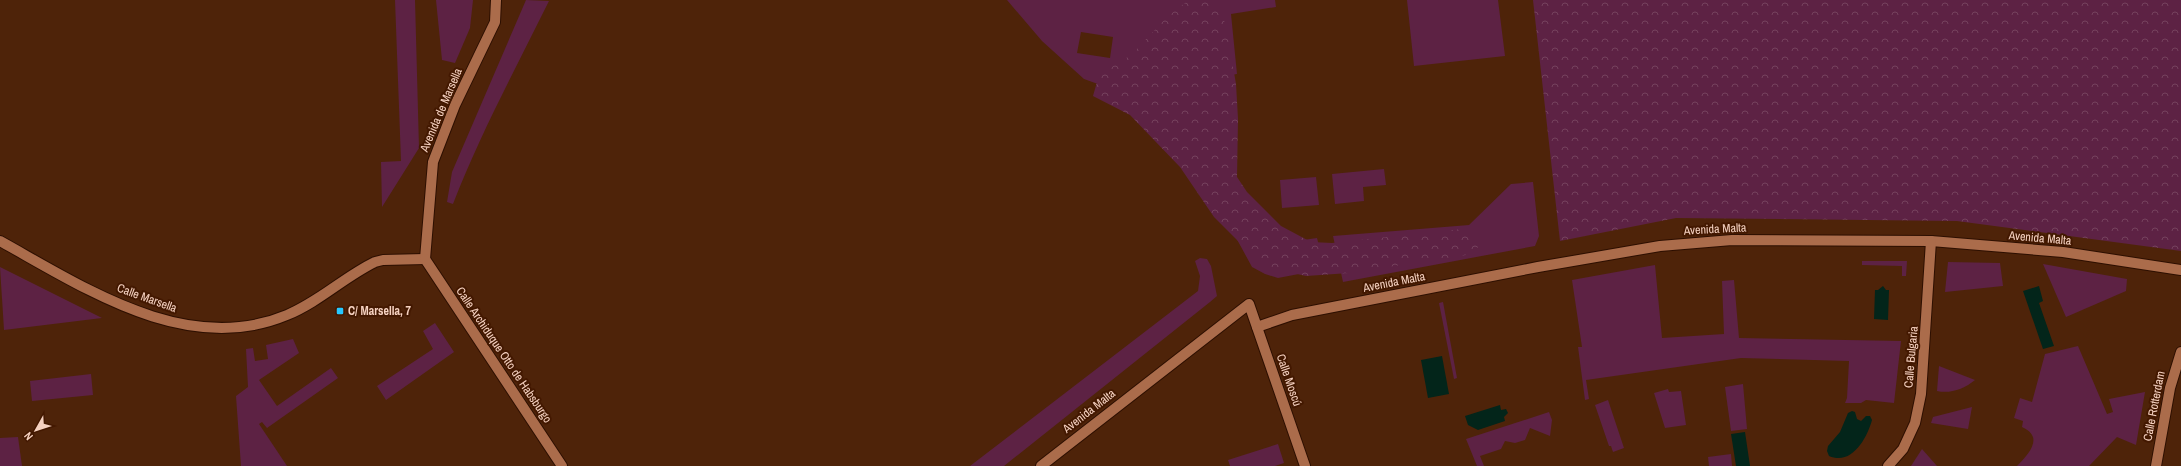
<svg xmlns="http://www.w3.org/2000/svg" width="2181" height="466" font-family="'Archivo Narrow',sans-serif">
  <defs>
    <pattern id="forest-crowns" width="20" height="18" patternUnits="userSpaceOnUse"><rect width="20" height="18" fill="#5d2244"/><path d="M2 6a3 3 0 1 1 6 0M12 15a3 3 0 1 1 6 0" fill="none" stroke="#75415d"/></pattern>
  </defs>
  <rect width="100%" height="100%" fill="#4e2309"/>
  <g fill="#5d2244" fill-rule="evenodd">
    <path d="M 395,0 L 415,0 L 419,148 L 382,207 L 381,162 L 401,161 Z"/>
    <path d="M 436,0 L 473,0 L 470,28 L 455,63 L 442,60 Z"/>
    <path d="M 526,0 L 549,1 C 516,68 480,134 453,204 L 447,202 L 452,172 Z"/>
    <path d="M 1007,0 L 1275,0 L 1276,7 L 1231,14 L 1237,74 L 1183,83 L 1244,200 L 1296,241 L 1317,238 L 1325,269 L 1278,278 L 1265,274 L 1252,267 L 1216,201 L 1120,92 L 1084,79 L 1042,41 ZM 1081,32 L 1113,37 L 1110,58 L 1077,53 Z"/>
    <path d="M 1407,0 L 1498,0 L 1505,56 L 1414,66 Z"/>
    <path d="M 1384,169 L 1386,185 L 1363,187 L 1364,201 L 1335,204 L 1332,174 Z"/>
    <path d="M 1316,177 L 1319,205 L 1282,208 L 1280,180 Z"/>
    <path d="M 1533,182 L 1539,236 L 1535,246 L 1343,282 L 1333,236 L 1469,225 L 1511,184 Z"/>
    <path d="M 1200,258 L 1207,259 L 1211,266 L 1217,296 L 1210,302 L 1004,466 L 970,466 L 1198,291 L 1200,276 L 1195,261 Z"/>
    <path d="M 1862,261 L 1907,261 L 1906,276 L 1902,276 L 1902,266 L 1862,265 Z"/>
    <path d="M 1948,262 L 2000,263 L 2003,286 L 1945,292 Z"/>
    <path d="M 2043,264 L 2127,279 L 2126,291 L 2066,317 Z"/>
    <path d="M 1655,265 L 1662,338 L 1724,334 L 1722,281 L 1734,280 L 1739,338 L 1901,341 L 1894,403 L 1866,400 L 1861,403 L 1845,403 L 1847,398 L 1849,361 L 1741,358 L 1586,380 L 1589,399 L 1585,400 L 1578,347 L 1582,347 L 1572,280 Z"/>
    <path d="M 0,267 L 102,318 L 4,330 Z"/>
    <path d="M 1443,302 L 1457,378 L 1454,379 L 1439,303 Z"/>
    <path d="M 435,323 L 454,352 L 386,400 L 377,386 L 433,349 L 423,331 Z"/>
    <path d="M 293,339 L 299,353 L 259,380 L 277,406 L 331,368 L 338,378 L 267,428 L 262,422 L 259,424 L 287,466 L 241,466 L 236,396 L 248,387 L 246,349 L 253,348 L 255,361 L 268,359 L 266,345 Z"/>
    <path d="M 2078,346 L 2107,414 L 2113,412 L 2109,399 L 2145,392 L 2136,445 L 2117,437 L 2089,466 L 2017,466 C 2028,455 2045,437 2022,427 L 2023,421 L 2014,418 L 2020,398 L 2032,402 L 2045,354 Z"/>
    <path d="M 1939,366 L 1975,380 C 1964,389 1950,394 1937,391 Z"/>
    <path d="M 91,374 L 93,395 L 32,401 L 30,381 Z"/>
    <path d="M 1743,384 L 1747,429 L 1731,431 L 1725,387 Z"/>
    <path d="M 1668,389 L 1669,392 L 1681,391 L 1686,425 L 1665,428 L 1654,393 Z"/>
    <path d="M 1608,400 L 1624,448 L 1613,452 L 1611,446 L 1609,446 L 1595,405 Z"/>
    <path d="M 1972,407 L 1968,429 L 1931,423 L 1933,417 Z"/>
    <path d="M 1549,412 L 1552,420 L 1550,436 L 1530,428 L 1525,440 L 1515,443 L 1505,441 L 1501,449 L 1480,456 L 1484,466 L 1477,466 L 1466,439 Z"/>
    <path d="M 18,437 L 22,466 L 0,466 L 0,438 Z"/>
    <path d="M 1278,444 L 1284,463 L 1275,466 L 1230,466 L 1228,460 Z"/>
    <path d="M 1922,449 L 1937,466 L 1911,466 Z"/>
    <path d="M 1731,454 L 1732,466 L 1709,466 L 1708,457 Z"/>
  </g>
  <g fill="url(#forest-crowns)">
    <path d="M 1189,0 L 1217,0 L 1226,26 L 1236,84 L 1238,119 L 1237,177 L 1247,192 L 1281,226 L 1311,242 L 1332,243 L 1462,229 L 1478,233 L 1480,246 L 1466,255 L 1349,273 L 1306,276 L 1280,270 L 1258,261 L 1214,217 L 1180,167 L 1130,115 L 1093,96 L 1099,75 L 1131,55 L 1168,16 Z"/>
    <path d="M 1533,0 L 2181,0 L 2181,251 L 1957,221 L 1676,218 L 1560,241 Z"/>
  </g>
  <g fill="#03251a">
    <path d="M 1883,286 L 1886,290 L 1889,290 L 1888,320 L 1874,319 L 1875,290 L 1878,290 Z"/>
    <path d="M 2039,286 L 2043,301 L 2039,303 L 2054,346 L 2043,349 L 2023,291 Z"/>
    <path d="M 1442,356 L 1449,394 L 1428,398 L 1421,360 Z"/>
    <path d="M 1500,405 L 1501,410 L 1506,409 L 1508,413 L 1504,417 L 1505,421 L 1478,430 L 1468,425 L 1465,416 Z"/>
    <path d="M 1852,411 L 1855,412 L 1857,419 L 1861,421 L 1866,416 L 1870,416 L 1872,420 C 1867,438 1852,466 1829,456 L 1827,451 L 1828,446 L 1840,432 L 1848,413 Z"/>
    <path d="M 1745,432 L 1750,466 L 1736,466 L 1731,434 Z"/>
  </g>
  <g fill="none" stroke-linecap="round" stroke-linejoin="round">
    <g stroke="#2d0f01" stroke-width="12">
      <g id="minor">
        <path d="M 0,241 C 85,288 187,357 287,315 C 319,302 344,277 375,262 L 383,260 L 425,259"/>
        <path d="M 425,259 L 433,162 L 455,105 L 495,22 L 496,0"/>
        <path d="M 425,259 L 562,466"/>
        <path d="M 1257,327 L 1292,315 L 1538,267 L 1660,246 L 1732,240 L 1931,241 L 2063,252 L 2181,270"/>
        <path d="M 1041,466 L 1249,304 L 1305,466"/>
        <path d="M 1888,466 L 1903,449 L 1915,423 L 1921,394 L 1931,241"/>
        <path d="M 2156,466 L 2170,388 L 2181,352"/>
      </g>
    </g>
    <use href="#minor" stroke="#ab6c4b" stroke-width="10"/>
  </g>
  <rect fill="#27c8ff" stroke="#431800" stroke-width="1.5" x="336" y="307" width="8" height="8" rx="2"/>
  <g text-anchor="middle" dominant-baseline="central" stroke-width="4" stroke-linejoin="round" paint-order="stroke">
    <g font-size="12" fill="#f6d2c1" stroke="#431800">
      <text transform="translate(441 110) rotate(-67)">Avenida de Marsella</text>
      <text transform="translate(1715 229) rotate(-3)">Avenida Malta</text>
      <text transform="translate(2040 238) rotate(5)">Avenida Malta</text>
      <text transform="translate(1394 282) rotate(-11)">Avenida Malta</text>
      <text transform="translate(147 298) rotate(20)">Calle Marsella</text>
      <text transform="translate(504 355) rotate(56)">Calle Archiduque Otto de Habsburgo</text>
      <text transform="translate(1911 357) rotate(-85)">Calle Bulgaria</text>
      <text transform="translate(1289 380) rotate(71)">Calle Moscú</text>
      <text transform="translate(2154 406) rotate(-79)">Calle Rotterdam</text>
      <text transform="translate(1089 411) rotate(-38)">Avenida Malta</text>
    </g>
    <g font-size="12" font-weight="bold" fill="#f6d2c1" stroke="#431800" text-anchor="start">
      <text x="348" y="311">C/ Marsella, 7</text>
    </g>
  </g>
  <g transform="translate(36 430) rotate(231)" stroke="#431800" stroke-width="3" paint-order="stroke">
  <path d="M0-3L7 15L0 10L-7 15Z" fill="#f6d2c1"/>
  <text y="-6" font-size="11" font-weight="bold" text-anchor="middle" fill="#f6d2c1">N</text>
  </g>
</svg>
